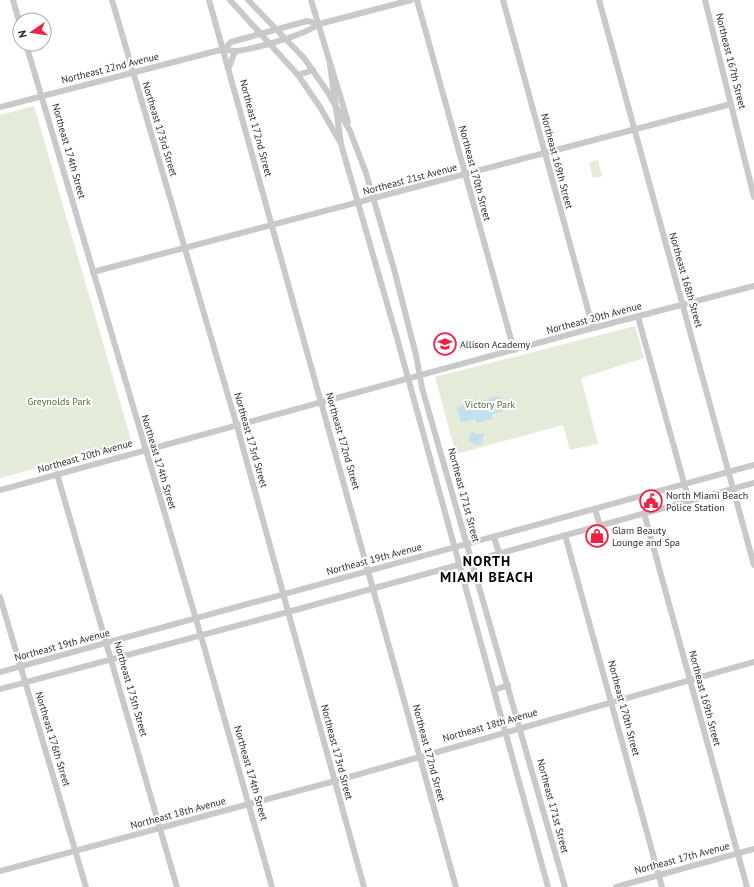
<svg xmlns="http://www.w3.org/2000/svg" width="754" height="887" font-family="'PT Sans',sans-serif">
  <rect width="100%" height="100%" fill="#fff"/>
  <g fill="#e4ebd8">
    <path d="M 34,106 L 132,443 L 0,478 L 0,115 Z"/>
    <path d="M 598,160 L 602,176 L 593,178 L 589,162 Z"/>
    <path d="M 635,326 L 644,358 L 581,378 L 598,444 L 570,450 L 563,425 L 456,454 L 435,377 Z"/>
  </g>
  <g fill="#c3e0ed">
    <path d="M 500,396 L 505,410 L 492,414 L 492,419 L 477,423 L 475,419 L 461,422 L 457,407 Z"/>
    <path d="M 474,431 L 475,434 L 484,433 L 482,444 L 476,445 L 470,442 L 469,437 L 471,432 Z"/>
  </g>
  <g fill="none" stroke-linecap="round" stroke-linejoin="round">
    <g stroke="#c9c9c9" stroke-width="6">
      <path d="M 13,0 L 20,24"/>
      <path d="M 112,0 L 237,426 L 364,887"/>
      <path d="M 209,0 L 456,887"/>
      <path d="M 230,0 L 298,75 L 320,107 L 339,140"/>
      <path d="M 248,0 L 304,58 L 327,91 L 350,131 L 366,173 L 394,269 L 416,355 L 422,388 L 565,887"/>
      <path d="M 311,0 L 348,122"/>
      <path d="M 417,0 L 514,350"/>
      <path d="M 503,0 L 593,328"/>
      <path d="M 599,0 L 754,565"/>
      <path d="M 705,0 L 754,197"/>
      <path d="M 26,44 L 203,643 L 272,887"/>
      <path d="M 224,49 L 231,42 L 307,21 L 319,24"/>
      <path d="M 330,65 L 341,144 L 397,338 L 548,887"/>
      <path d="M 229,67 L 235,51"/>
      <path d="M 298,75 L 313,70"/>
      <path d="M 0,107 L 224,49 C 228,50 233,51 236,51 C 254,49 305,35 319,24 L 411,0"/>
      <path d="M 93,272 L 731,104"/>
      <path d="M 638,317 L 689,501"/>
      <path d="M 57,474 L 177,887"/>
      <path d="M 0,490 L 593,328 L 754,286"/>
      <path d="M 595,509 L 600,526"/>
      <path d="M 644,513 L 747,887"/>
      <path d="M 565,535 L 662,887"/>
      <path d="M 494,537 L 499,553"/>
      <path d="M 0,597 L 86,887"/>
      <path d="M 0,672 L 754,465"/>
      <path d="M 0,689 L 288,612 L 754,483"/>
      <path d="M 494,690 L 508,685"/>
      <path d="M 0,871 L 335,781 L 754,662"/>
      <path d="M 616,887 L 754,849"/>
    </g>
  </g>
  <defs>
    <g id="school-ring" transform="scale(1.15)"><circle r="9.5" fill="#fff" stroke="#ef2244" stroke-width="1.5"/><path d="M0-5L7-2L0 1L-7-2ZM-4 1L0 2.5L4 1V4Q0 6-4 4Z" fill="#ef2244"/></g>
    <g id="civic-ring" transform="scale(1.15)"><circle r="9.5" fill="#fff" stroke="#ef2244" stroke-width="1.5"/><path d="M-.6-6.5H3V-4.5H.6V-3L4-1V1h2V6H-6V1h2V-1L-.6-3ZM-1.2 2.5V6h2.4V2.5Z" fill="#ef2244"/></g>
    <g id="shop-ring" transform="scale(1.15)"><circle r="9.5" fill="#fff" stroke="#ef2244" stroke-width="1.5"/><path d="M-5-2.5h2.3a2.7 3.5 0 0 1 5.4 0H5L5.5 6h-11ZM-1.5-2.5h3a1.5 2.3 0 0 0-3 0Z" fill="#ef2244"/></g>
  </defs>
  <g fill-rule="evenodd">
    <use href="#school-ring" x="445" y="344"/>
    <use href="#civic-ring" x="651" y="501"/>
    <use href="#shop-ring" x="597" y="536"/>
  </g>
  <g text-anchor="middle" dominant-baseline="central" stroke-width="4" stroke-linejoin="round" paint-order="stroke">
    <g font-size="10" fill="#2c2c2c" stroke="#fff">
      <text transform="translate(731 61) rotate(76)">Northeast 167th Street</text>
      <text transform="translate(110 68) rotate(-14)">Northeast 22nd Avenue</text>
      <text transform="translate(256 128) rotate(75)">Northeast 172nd Street</text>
      <text transform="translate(160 129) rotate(73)">Northeast 173rd Street</text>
      <text transform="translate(69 151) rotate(74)">Northeast 174th Street</text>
      <text transform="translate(557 161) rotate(75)">Northeast 169th Street</text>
      <text transform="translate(475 173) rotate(75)">Northeast 170th Street</text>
      <text transform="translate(410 179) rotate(-15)">Northeast 21st Avenue</text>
      <text transform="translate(686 280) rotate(74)">Northeast 168th Street</text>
      <text transform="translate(594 318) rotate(-15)">Northeast 20th Avenue</text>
      <text transform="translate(251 440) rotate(74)">Northeast 173rd Street</text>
      <text transform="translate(343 441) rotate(74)">Northeast 172nd Street</text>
      <text transform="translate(85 456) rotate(-16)">Northeast 20th Avenue</text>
      <text transform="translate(159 462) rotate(73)">Northeast 174th Street</text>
      <text transform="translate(464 495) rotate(75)">Northeast 171st Street</text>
      <text transform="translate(374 559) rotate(-15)">Northeast 19th Avenue</text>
      <text transform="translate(62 645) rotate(-15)">Northeast 19th Avenue</text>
      <text transform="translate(131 689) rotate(74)">Northeast 175th Street</text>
      <text transform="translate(705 698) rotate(75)">Northeast 169th Street</text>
      <text transform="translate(624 708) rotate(75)">Northeast 170th Street</text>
      <text transform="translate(490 725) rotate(-16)">Northeast 18th Avenue</text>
      <text transform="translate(53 739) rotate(73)">Northeast 176th Street</text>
      <text transform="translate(337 752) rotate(75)">Northeast 173rd Street</text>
      <text transform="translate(429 753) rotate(75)">Northeast 172nd Street</text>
      <text transform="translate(251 773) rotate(74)">Northeast 174th Street</text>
      <text transform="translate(553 806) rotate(75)">Northeast 171st Street</text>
      <text transform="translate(178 813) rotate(-15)">Northeast 18th Avenue</text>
      <text transform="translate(682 858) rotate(-15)">Northeast 17th Avenue</text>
    </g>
    <g font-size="10" fill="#2c2c2c" stroke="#fff" text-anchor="start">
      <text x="460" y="344">Allison Academy</text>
      <text x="666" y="495">North Miami Beach<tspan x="666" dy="12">Police Station</tspan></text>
      <text x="612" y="530">Glam Beauty<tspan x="612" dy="12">Lounge and Spa</tspan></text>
    </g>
    <g font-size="10" fill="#546a38" stroke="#fff">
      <text x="59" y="401">Greynolds Park</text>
      <text x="490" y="404">Victory Park</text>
    </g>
    <g font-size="14" font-weight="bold" letter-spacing="1" fill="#000" stroke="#fff">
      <text x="487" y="561">NORTH<tspan x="487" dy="16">MIAMI BEACH</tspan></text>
    </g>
  </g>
  <g transform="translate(32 32) rotate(257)"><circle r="19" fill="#ffffff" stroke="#ababab"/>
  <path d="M0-3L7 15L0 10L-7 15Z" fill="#ef2244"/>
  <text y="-6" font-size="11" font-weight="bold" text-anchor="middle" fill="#2c2c2c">N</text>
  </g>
</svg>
